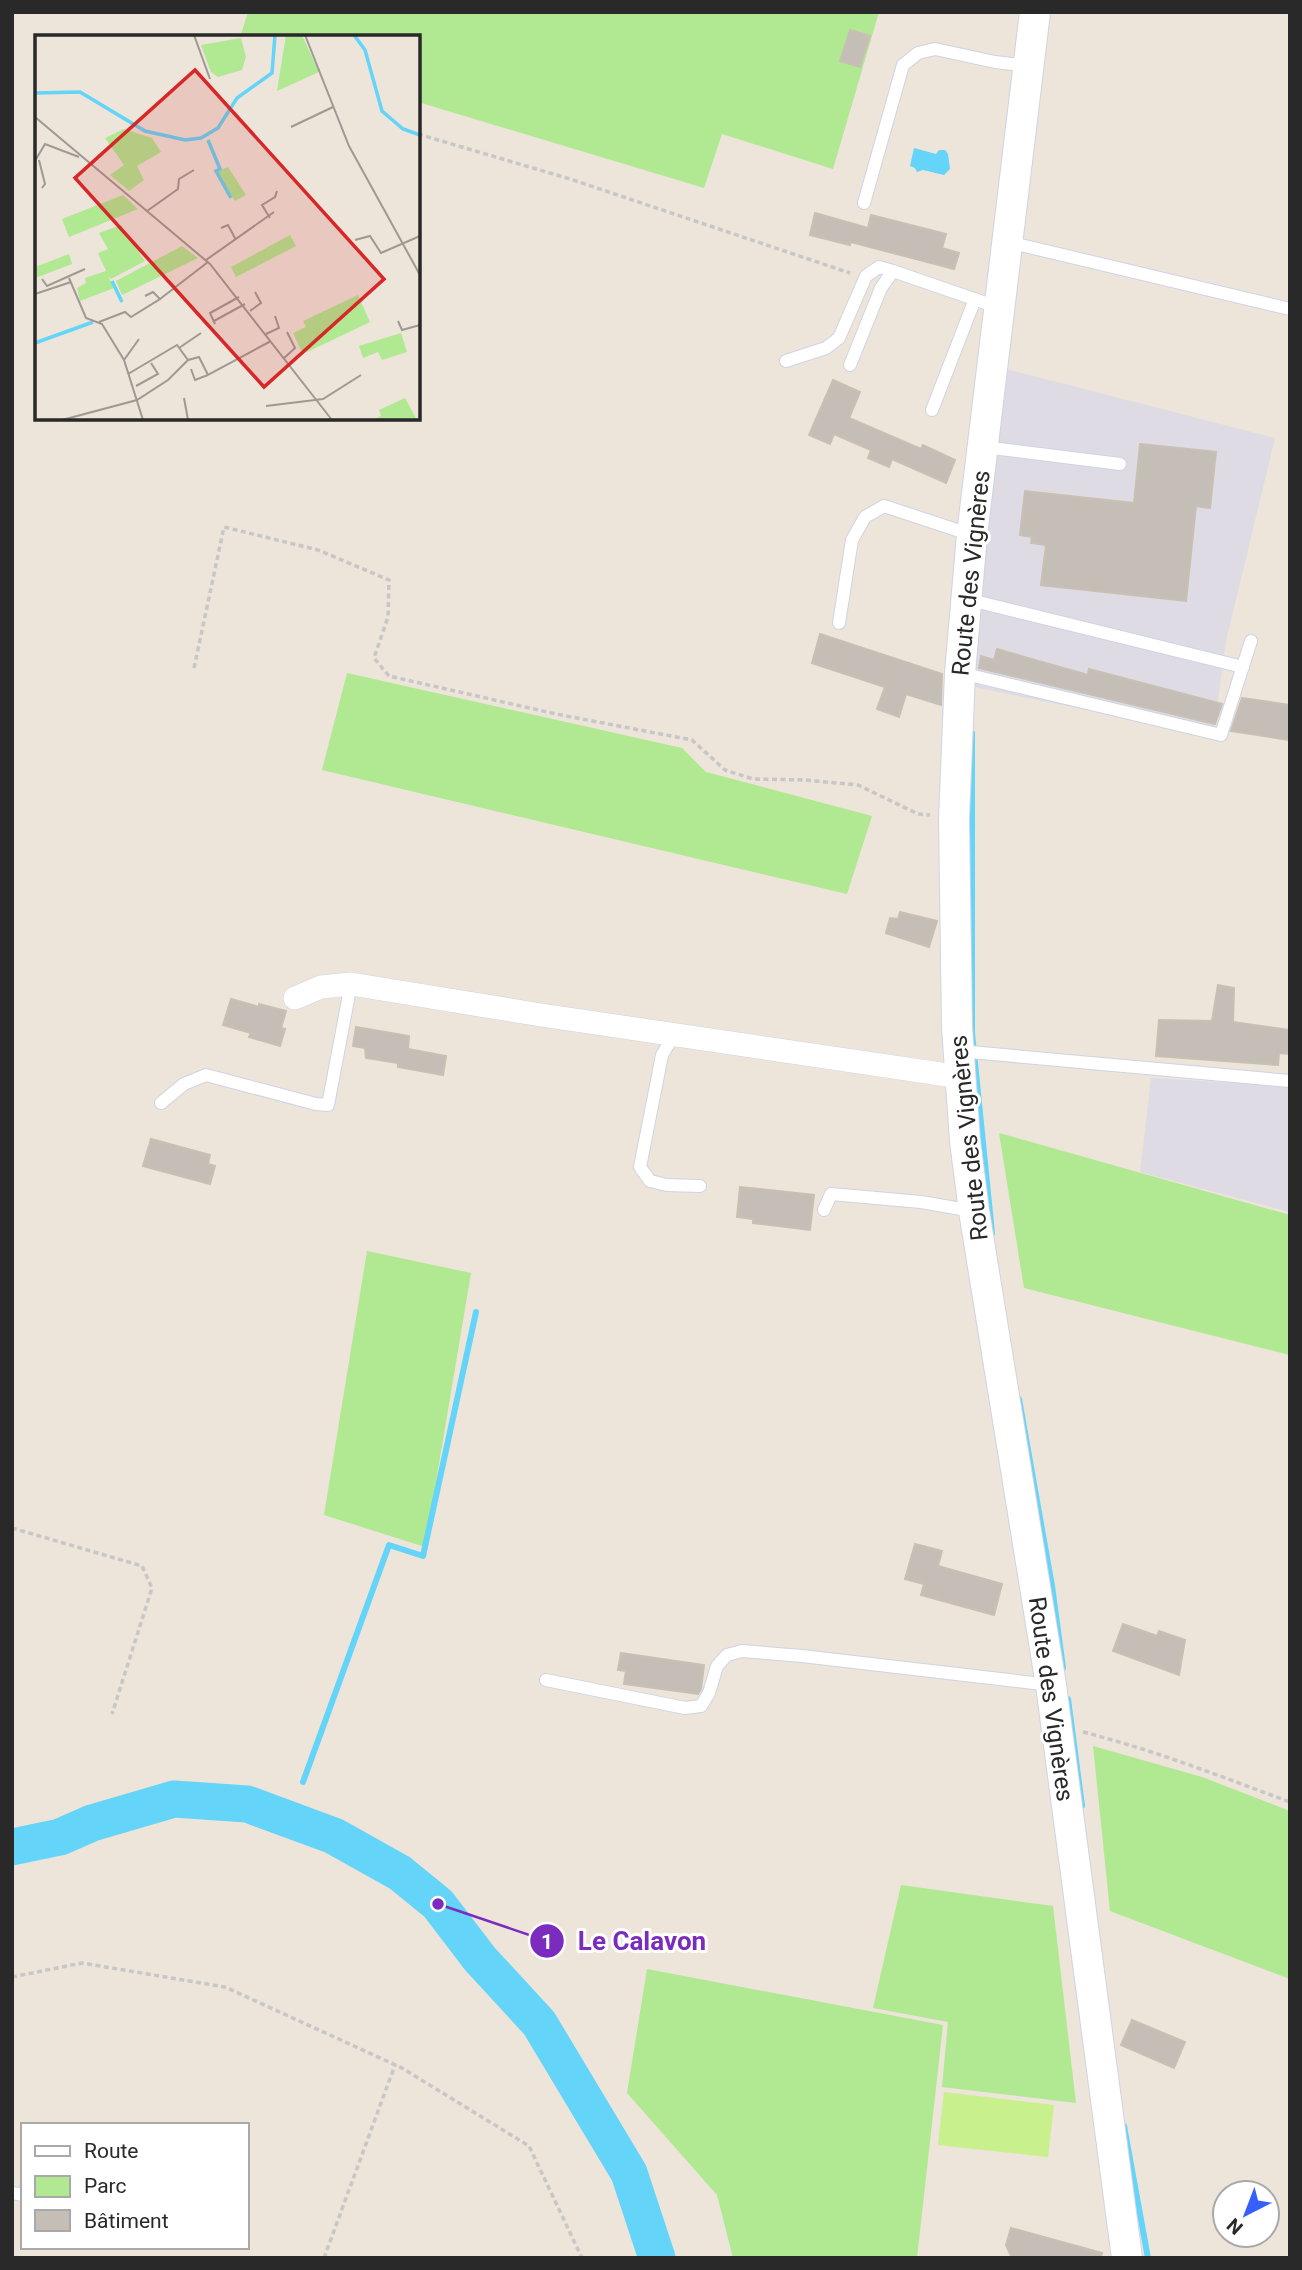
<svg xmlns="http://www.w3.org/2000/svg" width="1302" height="2270" font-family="Roboto,sans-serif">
  <rect width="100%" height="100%" fill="#ede4da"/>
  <g fill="#dedbe4">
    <path d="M 1002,368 L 1275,438 L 1226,641 L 1213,736 L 965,685 Z"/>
    <path d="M 1151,1078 L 1290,1086 L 1290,1212 L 1140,1172 Z"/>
  </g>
  <g fill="#b1e892">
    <path d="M 248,12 L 879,12 L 833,169 L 722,134 L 704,188 L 418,102 L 418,37 L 240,37 Z"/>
    <path d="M 347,673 L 682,748 L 706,772 L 872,816 L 847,894 L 322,770 Z"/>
    <path d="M 999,1133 L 1290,1215 L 1290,1355 L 1024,1288 Z"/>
    <path d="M 367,1251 L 471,1273 L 425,1547 L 324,1515 Z"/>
    <path d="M 1093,1746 L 1202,1777 L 1290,1811 L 1290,1979 L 1110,1911 Z"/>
    <path d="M 901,1885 L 1053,1906 L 1076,2103 L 942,2087 L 948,2022 L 873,2008 Z"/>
    <path d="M 647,1969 L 943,2025 L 917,2258 L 733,2258 L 717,2195 L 627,2093 Z"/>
  </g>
  <path fill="#c8f08c" d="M 944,2092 L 1054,2105 L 1048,2157 L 938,2145 Z"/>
  <path fill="#64d4f8" d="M 914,148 L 936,154 L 939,150 L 945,150 L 948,154 L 950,169 L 944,175 L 923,170 L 917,172 L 915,168 L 910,166 Z"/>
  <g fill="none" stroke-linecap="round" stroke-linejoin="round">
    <g stroke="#64d4f8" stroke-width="6">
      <path d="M 972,733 L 972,1033 L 992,1233"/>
      <path d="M 1019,1399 L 1052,1586 L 1063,1668"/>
      <path d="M 1068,1699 L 1082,1806"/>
      <path d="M 303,1782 L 389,1545 L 423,1556 L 476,1312"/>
      <path d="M 1124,2126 L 1148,2258"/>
    </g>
    <path stroke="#64d4f8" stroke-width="37" d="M 12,1847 L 60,1837 L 92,1823 L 174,1799 L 247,1804 L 334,1836 L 400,1873 L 438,1904 L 480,1959 L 539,2023 L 629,2173 L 657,2258"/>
  </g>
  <g fill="#c4beb7" stroke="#c8c0b3" stroke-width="2">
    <path d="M 850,30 L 870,36 L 860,67 L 840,61 Z"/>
    <path d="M 815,213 L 868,228 L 871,215 L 946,234 L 942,248 L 959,253 L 954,269 L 851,242 L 850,245 L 810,235 Z"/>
    <path d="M 833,380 L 860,392 L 849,418 L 921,449 L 923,445 L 955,460 L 946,483 L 892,459 L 889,467 L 868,458 L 871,450 L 834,434 L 830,444 L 809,435 Z"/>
    <path d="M 1140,444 L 1216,452 L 1210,508 L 1196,506 L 1186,601 L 1041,585 L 1046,545 L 1031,543 L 1032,537 L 1020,535 L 1025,491 L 1134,503 Z"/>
    <path d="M 820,634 L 942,674 L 941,705 L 906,694 L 899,717 L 877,709 L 885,687 L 812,663 Z"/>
    <path d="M 997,649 L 1088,675 L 1089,669 L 1222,704 L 1215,724 L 979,668 L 981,656 L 994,660 Z"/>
    <path d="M 1242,698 L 1290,705 L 1290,740 L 1231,731 Z"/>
    <path d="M 900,912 L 937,921 L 929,947 L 886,933 L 890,918 L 898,919 Z"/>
    <path d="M 1218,985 L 1234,988 L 1233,1022 L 1290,1030 L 1290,1054 L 1279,1053 L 1278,1065 L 1156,1056 L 1159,1020 L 1212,1021 Z"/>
    <path d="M 231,999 L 259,1007 L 259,1004 L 286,1011 L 281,1028 L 285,1029 L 280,1046 L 249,1037 L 251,1033 L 223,1025 Z"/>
    <path d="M 356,1027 L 409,1036 L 408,1049 L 446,1056 L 443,1075 L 398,1067 L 398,1063 L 366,1058 L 365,1048 L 353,1046 Z"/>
    <path d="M 151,1139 L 210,1155 L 208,1164 L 215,1166 L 210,1184 L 143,1166 Z"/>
    <path d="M 740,1187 L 814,1195 L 810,1230 L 753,1223 L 753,1219 L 737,1217 Z"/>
    <path d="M 915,1544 L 942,1551 L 938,1566 L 1002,1584 L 994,1615 L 921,1595 L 924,1584 L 905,1579 Z"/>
    <path d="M 1123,1624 L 1157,1636 L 1159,1631 L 1185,1640 L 1179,1675 L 1113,1651 Z"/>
    <path d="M 621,1653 L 704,1665 L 701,1689 L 698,1694 L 624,1684 L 626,1671 L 618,1670 Z"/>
    <path d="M 1132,2020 L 1185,2042 L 1174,2068 L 1121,2045 Z"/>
    <path d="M 1011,2228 L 1102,2253 L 1101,2258 L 1012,2258 L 1006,2245 Z"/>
  </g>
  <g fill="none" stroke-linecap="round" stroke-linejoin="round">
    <g stroke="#cfd3e4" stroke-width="14">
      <g id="service">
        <path d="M 864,203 L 903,65 L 918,53 L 935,49 L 995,62 L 1029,66"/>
        <path d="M 1008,242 L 1290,309"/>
        <path d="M 786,361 L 826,348 L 839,338 L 866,276 L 879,267 L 893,271"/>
        <path d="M 850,365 L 881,288 L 893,271 L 1000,308"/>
        <path d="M 932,410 L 975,299"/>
        <path d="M 984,447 L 1120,464"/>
        <path d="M 966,599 L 1243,667"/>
        <path d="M 839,623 L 852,540 L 865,517 L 884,506 L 972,535"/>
        <path d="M 961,673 L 1221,735 L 1251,641"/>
        <path d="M 674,1035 L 662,1055 L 640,1167 L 650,1181 L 667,1185 L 700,1186"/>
        <path d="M 959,1051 L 1290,1081"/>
        <path d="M 161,1103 L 184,1084 L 206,1075 L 316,1104 L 328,1105 L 351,984"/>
        <path d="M 824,1210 L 831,1194 L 921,1202 L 973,1211"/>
        <path d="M 546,1680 L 685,1708 L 701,1706 L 709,1693 L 717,1666 L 727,1655 L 742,1651 L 802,1656 L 1051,1685"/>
        <path d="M 12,2193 L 23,2195"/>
      </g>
    </g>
    <g stroke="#cfd3e4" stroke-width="24">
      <path id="minor" d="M 295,998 L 321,987 L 351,984 L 541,1015 L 961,1077"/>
    </g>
    <g stroke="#cfd3e4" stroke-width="32">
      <path id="tertiary" d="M 1035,12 L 972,535 L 960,673 L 954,819 L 957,1027 L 965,1141 L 974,1211 L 1051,1685 L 1127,2258"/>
    </g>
    <g stroke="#c7c7c7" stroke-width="3.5" stroke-dasharray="5 3.5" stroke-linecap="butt">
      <path d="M 418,134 L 570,179 L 850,273"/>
      <path d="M 194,668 L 224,527 L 318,550 L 389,580 L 388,617 L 374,658 L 389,676 L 556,714 L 692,740 L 725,770 L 753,779 L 805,780 L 858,785 L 918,814 L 930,815"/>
      <path d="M 12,1528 L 142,1566 L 152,1588 L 112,1714"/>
      <path d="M 1083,1732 C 1154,1750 1222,1777 1290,1802"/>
      <path d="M 12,1977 L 82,1963 L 225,1987 L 402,2068 L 529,2146 L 582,2258"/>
      <path d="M 324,2258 L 395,2065"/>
    </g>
    <use href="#service" stroke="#fff" stroke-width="12"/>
    <use href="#minor" stroke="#fff" stroke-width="23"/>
    <use href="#tertiary" stroke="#fff" stroke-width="30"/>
  </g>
  <g text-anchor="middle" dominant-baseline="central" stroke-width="6" stroke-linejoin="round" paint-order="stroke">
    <g font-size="24" fill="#292929" stroke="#fff">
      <text transform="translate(971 573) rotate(-84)">Route des Vignères</text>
      <text transform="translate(969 1138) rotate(-96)">Route des Vignères</text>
      <text transform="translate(1051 1699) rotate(82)">Route des Vignères</text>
    </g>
  </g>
  <g transform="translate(35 35)">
    <rect width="385" height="385" fill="#ede4da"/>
    <path d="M 251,0 L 267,0 L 284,37 L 242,56 ZM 206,3 L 211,22 L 207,35 L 183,42 L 176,37 L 166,10 ZM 89,94 L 117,103 L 126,117 L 102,131 L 109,145 L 94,156 L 75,140 L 89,130 L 70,103 ZM 193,132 L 211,160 L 200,166 L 181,137 ZM 88,160 L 103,174 L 34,202 L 27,184 ZM 86,190 L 110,226 L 76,244 L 73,241 L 79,253 L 45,266 L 42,253 L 51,248 L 50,243 L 71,236 L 63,218 L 73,214 L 64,198 ZM 255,200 L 261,211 L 201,242 L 196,232 ZM 147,211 L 163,223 L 87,260 L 81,246 ZM 34,219 L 37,229 L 0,243 L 0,232 ZM 323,260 L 335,287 L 268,319 L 258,298 L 271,292 L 268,286 ZM 366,298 L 372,317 L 347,325 L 343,317 L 328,323 L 324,311 ZM 370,363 L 382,385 L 338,385 L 346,381 L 344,375 Z" fill="#b1e892"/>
    <path fill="none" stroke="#64d4f8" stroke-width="3.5" d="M 319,0 L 330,15 L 347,76 L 368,94 L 385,100M 0,58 L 45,57 L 110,96 L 150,105 L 166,103 L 183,93 L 202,63 L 237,38 L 240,0M 173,105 L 185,134 L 181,136 L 196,163M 77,246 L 87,267M 0,308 L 58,287"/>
    <path fill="none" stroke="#9f9993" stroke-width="2" d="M 159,0 L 175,44M 270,0 L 314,111 L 385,240M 0,82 L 175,229 L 297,385M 256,92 L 298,72M 4,125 L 10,149 L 7,153M 0,126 L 10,109 L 44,122M 112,176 L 143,154 L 144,144 L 159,135M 235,183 L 227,170 L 240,162 L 242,156M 186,193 L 193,190 L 201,205M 320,205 L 335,201 L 346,218 L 385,201M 171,225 L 239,177M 34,243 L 51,283 L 67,289 L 89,325 L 108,385M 7,244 L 12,251 L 50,234M 0,259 L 36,247M 125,264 L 173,227M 215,276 L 226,268 L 220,257M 179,286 L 210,269M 363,286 L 367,295 L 385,290M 64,287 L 90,277 L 96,282 L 125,264 L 118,257 L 110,261M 180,289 L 175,278 L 204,262M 231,299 L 244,293 L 240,281M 144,313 L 166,298M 248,324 L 260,313 L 252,297M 89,325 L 104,304M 156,334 L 160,345 L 173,340M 93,339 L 142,310 L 153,325 L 164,322 L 173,340 L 236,306M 101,351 L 123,339 L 116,328M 149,363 L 153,385M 231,371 L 288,364 L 326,340M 27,385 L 102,365 L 133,345 L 153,325"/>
    <path fill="#d62828" fill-opacity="0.15" stroke="#d62828" stroke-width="3.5" d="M 160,35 L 349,244 L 229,352 L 40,143 Z"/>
    <rect width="385" height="385" fill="none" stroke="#292929" stroke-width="3.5"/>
  </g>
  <path fill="none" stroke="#7b2cbf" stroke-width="2.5" d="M438 1904L547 1941"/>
  <g fill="#7b2cbf" stroke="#fff" stroke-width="2.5">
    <circle cx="438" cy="1904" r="7"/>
    <circle cx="547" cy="1941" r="18"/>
  </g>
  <g font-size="21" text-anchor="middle" font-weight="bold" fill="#fff">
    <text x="547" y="1949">1</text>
  </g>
  <g font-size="26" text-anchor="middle" font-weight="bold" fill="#7b2cbf" stroke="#fff" stroke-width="6" stroke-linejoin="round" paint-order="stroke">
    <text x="642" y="1950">Le Calavon</text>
  </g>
  <rect width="1302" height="2270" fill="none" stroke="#292929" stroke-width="28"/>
  <rect x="21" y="2123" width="228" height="126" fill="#ffffff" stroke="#a9a9a9" stroke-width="2"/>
  <rect x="35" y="2146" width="35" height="10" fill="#ffffff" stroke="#a9a9a9" stroke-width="2"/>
  <text x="84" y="2158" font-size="21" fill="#292929">Route</text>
  <rect x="35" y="2176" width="35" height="21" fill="#b1e892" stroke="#a9a9a9" stroke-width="2"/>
  <text x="84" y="2193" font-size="21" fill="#292929">Parc</text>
  <rect x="35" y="2210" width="35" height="21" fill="#c4beb7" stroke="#a9a9a9" stroke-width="2"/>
  <text x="84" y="2228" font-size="21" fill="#292929">Bâtiment</text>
  <g transform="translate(1246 2214) rotate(222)"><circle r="33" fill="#ffffff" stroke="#a9a9a9" stroke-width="2"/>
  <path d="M0-5L12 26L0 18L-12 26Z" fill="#355fff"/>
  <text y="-10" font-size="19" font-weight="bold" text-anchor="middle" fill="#292929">N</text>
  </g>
</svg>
